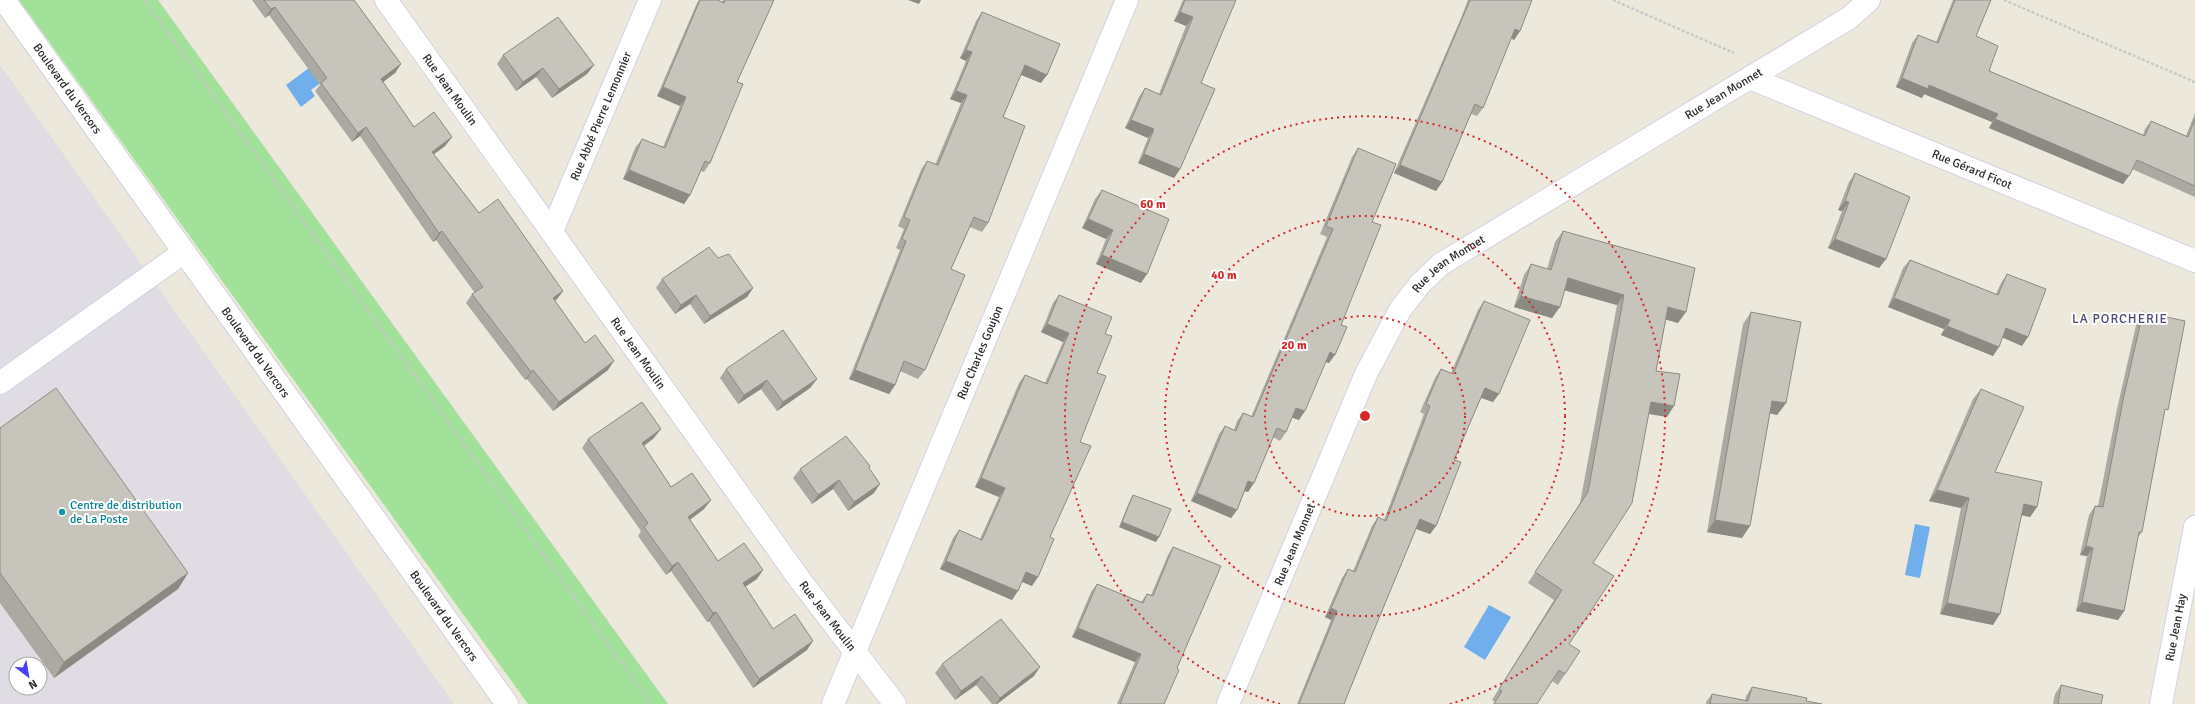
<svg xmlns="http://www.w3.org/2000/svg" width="2195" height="704" font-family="Signika,sans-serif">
  <rect width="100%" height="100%" fill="#ece8dc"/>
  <path fill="#e0dce4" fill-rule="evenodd" d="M 0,65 L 454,704 L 0,704 ZM 16,664 L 40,664 L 40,688 L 16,688 Z"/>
  <path fill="#a1e199" d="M 19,0 L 158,0 L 668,704 L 528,704 Z"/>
  <g fill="#70afec">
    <path d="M 325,56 L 337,71 L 311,90 L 315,96 L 301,107 L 286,85 Z"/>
    <path d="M 1915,524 L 1930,527 L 1920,578 L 1905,575 Z"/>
    <path d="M 1489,605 L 1511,617 L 1485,660 L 1464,647 Z"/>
  </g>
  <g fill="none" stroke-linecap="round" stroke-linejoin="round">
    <g stroke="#d2d1e2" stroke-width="24">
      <g id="minor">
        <path id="s1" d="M 4,0 L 507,704"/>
        <path id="s2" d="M 386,0 L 800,580 L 895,704"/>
        <path id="s3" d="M 1750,78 L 2195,261"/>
        <path id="s4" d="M 552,231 L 650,0"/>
        <path d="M 0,383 L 184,252"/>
        <path id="s5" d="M 833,704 L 1127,0"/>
        <path id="s6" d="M 1228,704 L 1366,374 L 1400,310 L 1420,284 L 1441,264 L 1849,18 L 1869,0"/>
        <path id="s7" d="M 2161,704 L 2195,527"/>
      </g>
    </g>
    <g stroke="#c8c8c8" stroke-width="2.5" stroke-dasharray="3 2" stroke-linecap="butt">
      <path d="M 145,0 L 651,704"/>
      <path d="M 1613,0 L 1734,53"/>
      <path d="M 2004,0 L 2195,82"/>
    </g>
    <use href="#minor" stroke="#fff" stroke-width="22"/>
  </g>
  <g fill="#aba9a1">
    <path d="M 252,0 L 354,0 L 401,64 L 395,73 L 383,82 L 414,127 L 452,137 L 445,146 L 434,154 L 479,213 L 563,291 L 557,299 L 555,301 L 585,343 L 608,370 L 553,411 L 527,379 L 525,380 L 466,303 L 472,294 L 475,293 L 436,240 L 433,242 L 360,136 L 352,142 L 315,91 L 320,85 L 269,15 L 265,18 Z"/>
    <path d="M 699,0 L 718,0 L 722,2 L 723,0 L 774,0 L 737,82 L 710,163 L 704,172 L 701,171 L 690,195 L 684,204 L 623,179 L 635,148 L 642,139 L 663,147 L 680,106 L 657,96 L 697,3 Z"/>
    <path d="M 1183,0 L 1236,0 L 1201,83 L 1180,169 L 1174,178 L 1138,163 L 1148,138 L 1125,128 L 1139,97 L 1145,88 L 1159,94 L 1186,26 L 1174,21 Z"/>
    <path d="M 1468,0 L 1532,0 L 1520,31 L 1514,40 L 1511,38 L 1483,108 L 1477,116 L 1471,114 L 1442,182 L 1436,191 L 1394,173 L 1461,18 Z"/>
    <path d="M 1953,0 L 1991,0 L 1976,36 L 1989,71 L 2143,135 L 2145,129 L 2151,121 L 2186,136 L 2195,113 L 2195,197 L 2132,169 L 2123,184 L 1989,128 L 1992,122 L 1924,94 L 1922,98 L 1896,87 L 1912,43 L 1918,35 L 1936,42 Z"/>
    <path d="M 982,12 L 1041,83 L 1021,75 L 1003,117 L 988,223 L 982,232 L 970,227 L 951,269 L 925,370 L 918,379 L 900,371 L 895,385 L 889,394 L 849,379 L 900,250 L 896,248 L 904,229 L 898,226 L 921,170 L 927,161 L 935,165 L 961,103 L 950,99 L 966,61 L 960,58 L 976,21 Z"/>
    <path d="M 503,55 L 587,74 L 552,98 L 536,77 L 516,91 L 497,64 Z"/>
    <path d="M 1358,148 L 1372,222 L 1329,363 L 1326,362 L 1299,420 L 1292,417 L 1286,432 L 1280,441 L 1273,437 L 1248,492 L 1245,491 L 1237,510 L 1231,518 L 1191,501 L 1219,434 L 1225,426 L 1234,430 L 1237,421 L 1243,413 L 1251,417 L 1327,237 L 1320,234 L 1352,157 Z"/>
    <path d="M 1855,173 L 1886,259 L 1879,268 L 1828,248 L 1842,211 L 1838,210 L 1849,182 Z"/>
    <path d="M 1102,190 L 1141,283 L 1096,264 L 1106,239 L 1082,228 L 1095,199 Z"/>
    <path d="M 1563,231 L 1678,323 L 1666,319 L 1656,371 L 1667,417 L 1648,413 L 1593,563 L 1569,644 L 1565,674 L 1558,685 L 1552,681 L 1537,704 L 1493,704 L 1495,702 L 1492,700 L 1554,600 L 1528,583 L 1580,503 L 1617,305 L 1564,290 L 1552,318 L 1514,307 L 1524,275 L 1531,264 L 1547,269 L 1555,242 Z"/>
    <path d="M 718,258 L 753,288 L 747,297 L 704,324 L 690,304 L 675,314 L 656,288 L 662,279 Z"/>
    <path d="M 1910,260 L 1996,294 L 2001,283 L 2007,274 L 2022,346 L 2002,337 L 1993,356 L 1941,335 L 1944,329 L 1888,307 L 1903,268 Z"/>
    <path d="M 1059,295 L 1105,334 L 1097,373 L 1080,442 L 1050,537 L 1032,586 L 1022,582 L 1012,600 L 940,569 L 953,538 L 959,530 L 980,539 L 999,497 L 975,487 L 1019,383 L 1025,375 L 1045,383 L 1063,342 L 1041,332 L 1053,303 Z"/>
    <path d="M 1484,301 L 1493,402 L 1481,398 L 1454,460 L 1436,526 L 1430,534 L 1416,529 L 1367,647 L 1344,704 L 1297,704 L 1331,620 L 1325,617 L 1342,578 L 1348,569 L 1353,571 L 1372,526 L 1378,517 L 1384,520 L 1424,414 L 1420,412 L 1435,378 L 1441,369 L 1451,373 L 1478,310 Z"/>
    <path d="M 1751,312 L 1786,403 L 1777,415 L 1770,413 L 1742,538 L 1707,532 L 1743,324 Z"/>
    <path d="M 2143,312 L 2164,414 L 2142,532 L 2138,537 L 2124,611 L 2118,620 L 2076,611 L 2087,556 L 2080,555 L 2089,515 L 2095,506 L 2098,506 L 2117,409 L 2137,321 Z"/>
    <path d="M 726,369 L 817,379 L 810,388 L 777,411 L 761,389 L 738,404 L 720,378 Z"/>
    <path d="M 1981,389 L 1995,472 L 2037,507 L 2030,517 L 2021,515 L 1993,625 L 1940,614 L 1961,508 L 1929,501 L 1973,399 Z"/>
    <path d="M 0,428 L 188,573 L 178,589 L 54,678 L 0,603 Z"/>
    <path d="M 654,438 L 644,446 L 671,487 L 704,509 L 690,520 L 718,561 L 757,579 L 745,587 L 773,629 L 807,650 L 753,688 L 709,621 L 707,622 L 671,571 L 666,575 L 638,536 L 641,531 L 582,448 L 588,439 Z"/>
    <path d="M 869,468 L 874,493 L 848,511 L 833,489 L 812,504 L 793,478 L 800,469 Z"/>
    <path d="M 1133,495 L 1156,542 L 1119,527 L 1130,500 Z"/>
    <path d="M 1173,547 L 1177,668 L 1164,704 L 1117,704 L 1135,662 L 1072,637 L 1091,592 L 1097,584 L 1141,602 L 1147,594 L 1151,595 L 1168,555 Z"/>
    <path d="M 942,664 L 1034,676 L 997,704 L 992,704 L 976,685 L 955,700 L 935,673 Z"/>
    <path d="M 2061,685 L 2101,704 L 2053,704 L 2055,694 Z"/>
    <path d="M 1752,687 L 1806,701 L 1822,704 L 1706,704 L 1706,702 L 1712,694 L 1745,701 L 1746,696 Z"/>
  </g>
  <g fill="#8b8a83">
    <path d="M 908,0 L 921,0 L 919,4 Z"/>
    <path d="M 275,7 L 269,15 L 265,18 L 271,9 Z"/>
    <path d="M 1180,12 L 1193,17 L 1186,26 L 1174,21 Z"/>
    <path d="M 1515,29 L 1520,31 L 1514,40 L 1509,37 Z"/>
    <path d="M 966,50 L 972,52 L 966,61 L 960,58 Z"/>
    <path d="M 401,64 L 395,73 L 375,88 L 381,79 Z"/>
    <path d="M 594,65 L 587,74 L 552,98 L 559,89 Z"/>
    <path d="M 1025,65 L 1047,75 L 1041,83 L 1019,74 Z"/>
    <path d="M 543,68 L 536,77 L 516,91 L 523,82 Z"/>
    <path d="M 1902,78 L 1929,85 L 1998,114 L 1992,122 L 1924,94 L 1922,98 L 1896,87 Z"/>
    <path d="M 663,87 L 686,97 L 680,106 L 657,96 Z"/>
    <path d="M 956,91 L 967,95 L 961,103 L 950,99 Z"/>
    <path d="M 1995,119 L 2129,176 L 2123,184 L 1989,128 Z"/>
    <path d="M 1131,120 L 1154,129 L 1148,138 L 1125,128 Z"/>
    <path d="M 366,127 L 360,136 L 352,142 L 358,133 Z"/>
    <path d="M 452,137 L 445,146 L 426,160 L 432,152 Z"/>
    <path d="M 1144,154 L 1180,169 L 1174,178 L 1138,163 Z"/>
    <path d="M 1400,165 L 1442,182 L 1436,191 L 1394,173 Z"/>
    <path d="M 629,170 L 690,195 L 684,204 L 623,179 Z"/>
    <path d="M 1845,201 L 1849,202 L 1842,211 L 1838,210 Z"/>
    <path d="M 1088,219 L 1113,230 L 1106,239 L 1082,228 Z"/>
    <path d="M 442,231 L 436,240 L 433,242 L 439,233 Z"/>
    <path d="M 1835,239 L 1886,259 L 1879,268 L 1828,248 Z"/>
    <path d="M 1102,255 L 1147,274 L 1141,283 L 1096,264 Z"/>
    <path d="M 1568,278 L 1624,295 L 1617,305 L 1560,289 Z"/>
    <path d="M 753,288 L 747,297 L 704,324 L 710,316 Z"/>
    <path d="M 563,291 L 557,299 L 547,306 L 553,298 Z"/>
    <path d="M 696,295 L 690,304 L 675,314 L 681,305 Z"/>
    <path d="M 1521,296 L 1560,307 L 1552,318 L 1514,307 Z"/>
    <path d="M 1894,298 L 1950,320 L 1944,329 L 1888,307 Z"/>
    <path d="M 1668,307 L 1686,312 L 1678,323 L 1660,318 Z"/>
    <path d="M 1047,324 L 1069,333 L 1063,342 L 1041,332 Z"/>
    <path d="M 1947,326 L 1999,347 L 1993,356 L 1941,335 Z"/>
    <path d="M 2006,328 L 2028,337 L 2022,346 L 1999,336 Z"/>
    <path d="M 1330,352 L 1335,355 L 1329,363 L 1324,361 Z"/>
    <path d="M 614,361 L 608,370 L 553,411 L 559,402 Z"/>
    <path d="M 533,370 L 527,379 L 525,380 L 531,372 Z"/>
    <path d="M 855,370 L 895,385 L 889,394 L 849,379 Z"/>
    <path d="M 817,379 L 810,388 L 777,411 L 783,402 Z"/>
    <path d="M 767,380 L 761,389 L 738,404 L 744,395 Z"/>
    <path d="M 1485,388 L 1499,394 L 1493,402 L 1479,397 Z"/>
    <path d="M 1772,401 L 1786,403 L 1777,415 L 1764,412 Z"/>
    <path d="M 1651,402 L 1674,406 L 1667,417 L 1643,413 Z"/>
    <path d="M 1296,408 L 1305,411 L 1299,420 L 1290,417 Z"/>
    <path d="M 661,429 L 654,438 L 635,452 L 642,443 Z"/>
    <path d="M 981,478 L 1005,488 L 999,497 L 975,487 Z"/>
    <path d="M 839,480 L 833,489 L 812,504 L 818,495 Z"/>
    <path d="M 1248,481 L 1254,483 L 1248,492 L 1242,490 Z"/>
    <path d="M 880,484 L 874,493 L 848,511 L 854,502 Z"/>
    <path d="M 1937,490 L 1969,498 L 1961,508 L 1929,501 Z"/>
    <path d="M 1197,493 L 1237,510 L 1231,518 L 1191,501 Z"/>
    <path d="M 711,500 L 704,509 L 681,526 L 688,517 Z"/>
    <path d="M 2024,504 L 2037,507 L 2030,517 L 2016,514 Z"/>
    <path d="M 1420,519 L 1436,526 L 1430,534 L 1414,528 Z"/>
    <path d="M 1715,520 L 1750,526 L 1742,538 L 1707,532 Z"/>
    <path d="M 1122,522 L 1159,537 L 1156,542 L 1119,527 Z"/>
    <path d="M 2086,546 L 2093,548 L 2087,556 L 2080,555 Z"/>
    <path d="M 946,561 L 1018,591 L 1012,600 L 940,569 Z"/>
    <path d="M 678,562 L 671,571 L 666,575 L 672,566 Z"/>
    <path d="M 763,570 L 757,579 L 737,592 L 743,583 Z"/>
    <path d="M 1026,572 L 1038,577 L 1032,586 L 1020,581 Z"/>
    <path d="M 188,573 L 178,589 L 54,678 L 64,662 Z"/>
    <path d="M 2082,602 L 2124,611 L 2118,620 L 2076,611 Z"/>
    <path d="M 1947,603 L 2000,614 L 1993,625 L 1940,614 Z"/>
    <path d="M 1331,608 L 1337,611 L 1331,620 L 1325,617 Z"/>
    <path d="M 716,612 L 709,621 L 707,622 L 713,613 Z"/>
    <path d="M 1078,628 L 1141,654 L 1135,662 L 1072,637 Z"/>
    <path d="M 813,641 L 807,650 L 753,688 L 759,679 Z"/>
    <path d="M 1040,667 L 1034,676 L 997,704 L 996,704 L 1000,698 Z"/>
    <path d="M 982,676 L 976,685 L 955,700 L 961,691 Z"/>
  </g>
  <g fill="#c7c5bb" stroke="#8b8a83">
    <path d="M 264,0 L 354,0 L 401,64 L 381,79 L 414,127 L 434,112 L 452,137 L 432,152 L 479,213 L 498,199 L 563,291 L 553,298 L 585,343 L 595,335 L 614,361 L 559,402 L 533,370 L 531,372 L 472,294 L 483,287 L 442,231 L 439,233 L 366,127 L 358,133 L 321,83 L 327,78 L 275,7 L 271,9 Z"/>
    <path d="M 700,0 L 718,0 L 724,3 L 725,0 L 774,0 L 737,82 L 743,84 L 710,163 L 705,161 L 690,195 L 629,170 L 642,139 L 665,148 L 686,97 L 663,87 Z"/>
    <path d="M 1185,0 L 1236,0 L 1201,83 L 1215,89 L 1180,169 L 1144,154 L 1154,129 L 1131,120 L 1145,88 L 1161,95 L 1193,17 L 1180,12 Z"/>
    <path d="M 1470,0 L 1532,0 L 1520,31 L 1515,29 L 1483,108 L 1475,104 L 1442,182 L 1400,165 Z"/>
    <path d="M 1955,0 L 1991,0 L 1976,36 L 1998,46 L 1989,71 L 2145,136 L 2151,121 L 2188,137 L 2195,119 L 2195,186 L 2137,160 L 2129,176 L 1995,119 L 1998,114 L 1929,85 L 1928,89 L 1902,78 L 1918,35 L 1938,43 Z"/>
    <path d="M 982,12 L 1060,44 L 1047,75 L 1025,65 L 1003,117 L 1025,126 L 988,223 L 974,217 L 951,269 L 965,275 L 925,370 L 904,361 L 895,385 L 855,370 L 906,241 L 902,239 L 910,220 L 904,217 L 927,161 L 938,165 L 967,95 L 956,91 L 972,52 L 966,50 Z"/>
    <path d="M 558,17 L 594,65 L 559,89 L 543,68 L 523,82 L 503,55 Z"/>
    <path d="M 1358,148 L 1396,164 L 1372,222 L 1381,225 L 1341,325 L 1347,327 L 1335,355 L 1330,352 L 1305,411 L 1296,408 L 1286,432 L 1277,428 L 1254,483 L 1248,481 L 1237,510 L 1197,493 L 1225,426 L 1236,431 L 1243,413 L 1253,417 L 1333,229 L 1326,226 Z"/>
    <path d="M 1855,173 L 1910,197 L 1886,259 L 1835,239 L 1849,202 L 1845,201 Z"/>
    <path d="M 1102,190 L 1169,219 L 1147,274 L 1102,255 L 1113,230 L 1088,219 Z"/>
    <path d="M 1563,231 L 1695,268 L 1686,312 L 1668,307 L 1656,371 L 1680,374 L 1674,406 L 1651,402 L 1632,503 L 1593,563 L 1614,576 L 1569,644 L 1580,651 L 1565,674 L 1559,670 L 1537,704 L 1494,704 L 1502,691 L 1499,689 L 1562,590 L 1535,572 L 1588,492 L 1624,295 L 1568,278 L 1560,307 L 1521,296 L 1531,264 L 1551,270 Z"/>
    <path d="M 709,247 L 718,258 L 729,254 L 753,288 L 710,316 L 696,295 L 681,305 L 662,279 Z"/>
    <path d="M 1910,260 L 1998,295 L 2007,274 L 2046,289 L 2028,337 L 2006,328 L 1999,347 L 1947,326 L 1950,320 L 1894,298 Z"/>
    <path d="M 1059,295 L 1112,317 L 1105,334 L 1112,336 L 1097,373 L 1106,376 L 1080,442 L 1091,446 L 1050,537 L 1054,539 L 1038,577 L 1026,572 L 1018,591 L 946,561 L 959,530 L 982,540 L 1005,488 L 981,478 L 1025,375 L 1047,384 L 1069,333 L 1047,324 Z"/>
    <path d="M 1484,301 L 1530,320 L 1499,394 L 1485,388 L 1454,460 L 1461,462 L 1436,526 L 1420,519 L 1367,647 L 1344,704 L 1299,704 L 1337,611 L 1331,608 L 1348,569 L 1355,572 L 1378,517 L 1386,521 L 1430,406 L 1426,404 L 1434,385 L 1441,369 L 1453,374 Z"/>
    <path d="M 1751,312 L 1801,322 L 1786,403 L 1772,401 L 1750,526 L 1715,520 Z"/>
    <path d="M 2143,312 L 2185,321 L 2168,410 L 2165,409 L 2142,532 L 2139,532 L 2124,611 L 2082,602 L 2093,548 L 2086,546 L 2095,506 L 2103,507 L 2123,400 Z"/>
    <path d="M 783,330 L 817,379 L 783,402 L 767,380 L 744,395 L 726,369 Z"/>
    <path d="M 56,388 L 188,573 L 64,662 L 0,573 L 0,428 Z"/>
    <path d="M 1981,389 L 2024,407 L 1995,472 L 2042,482 L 2037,507 L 2024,504 L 2000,614 L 1947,603 L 1969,498 L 1937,490 Z"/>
    <path d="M 642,402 L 661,429 L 642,443 L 671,487 L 692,473 L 711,500 L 688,517 L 718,561 L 744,543 L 763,570 L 743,583 L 773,629 L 795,614 L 813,641 L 759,679 L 716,612 L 713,613 L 678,562 L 672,566 L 644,527 L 648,523 L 588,439 Z"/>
    <path d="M 846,436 L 870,466 L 869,468 L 880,484 L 854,502 L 839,480 L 818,495 L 800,469 Z"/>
    <path d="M 1133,495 L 1171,509 L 1159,537 L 1122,522 Z"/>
    <path d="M 1173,547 L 1221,566 L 1177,668 L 1179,670 L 1164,704 L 1120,704 L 1141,654 L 1078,628 L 1097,584 L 1143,603 L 1147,594 L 1153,596 Z"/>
    <path d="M 1001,619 L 1040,667 L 1000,698 L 982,676 L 961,691 L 942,664 Z"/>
    <path d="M 2061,685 L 2103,695 L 2101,704 L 2058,704 Z"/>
    <path d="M 1752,687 L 1807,698 L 1806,701 L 1822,704 L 1710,704 L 1712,694 L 1748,701 Z"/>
  </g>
  <g fill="none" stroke="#d62828" stroke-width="2" stroke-dasharray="2 4">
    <circle cx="1365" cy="416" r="100"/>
    <circle cx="1365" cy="416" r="200"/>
    <path d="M1280 704A300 300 0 1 1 1450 704"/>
  </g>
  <circle fill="#0f9aa8" stroke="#fff" stroke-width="1.5" cx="62" cy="512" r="4"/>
  <g text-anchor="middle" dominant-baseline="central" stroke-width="4" stroke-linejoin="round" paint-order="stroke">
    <g font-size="12" fill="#2a2a2a" stroke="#fff">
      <text stroke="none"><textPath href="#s1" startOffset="109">Boulevard du Vercors</textPath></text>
      <text stroke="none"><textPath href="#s2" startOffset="110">Rue Jean Moulin</textPath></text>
      <text stroke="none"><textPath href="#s6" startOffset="822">Rue Jean Monnet</textPath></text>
      <text stroke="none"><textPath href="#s4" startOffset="125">Rue Abbé Pierre Lemonnier</textPath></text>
      <text stroke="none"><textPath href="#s3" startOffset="240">Rue Gérard Ficot</textPath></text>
      <text stroke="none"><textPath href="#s6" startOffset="498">Rue Jean Monnet</textPath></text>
      <text stroke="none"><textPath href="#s1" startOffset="433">Boulevard du Vercors</textPath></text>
      <text stroke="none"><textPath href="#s5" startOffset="381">Rue Charles Goujon</textPath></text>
      <text stroke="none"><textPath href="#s2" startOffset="434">Rue Jean Moulin</textPath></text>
      <text stroke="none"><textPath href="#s6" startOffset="173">Rue Jean Monnet</textPath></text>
      <text stroke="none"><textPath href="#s1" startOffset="757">Boulevard du Vercors</textPath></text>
      <text stroke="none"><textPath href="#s2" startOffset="758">Rue Jean Moulin</textPath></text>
      <text stroke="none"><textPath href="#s7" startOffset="78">Rue Jean Hay</textPath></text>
    </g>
    <g font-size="12" fill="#0d838f" stroke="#fff" text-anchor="start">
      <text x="70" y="505">Centre de distribution<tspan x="70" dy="14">de La Poste</tspan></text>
    </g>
    <g font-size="13" letter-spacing="1" fill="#4d4b79" stroke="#fff">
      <text x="2120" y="319">LA PORCHERIE</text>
    </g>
  </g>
  <circle cx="1365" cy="416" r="6" fill="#d62828" stroke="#fff" stroke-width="2"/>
  <g font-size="12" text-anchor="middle" font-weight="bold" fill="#d62828" stroke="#fff" stroke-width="4" stroke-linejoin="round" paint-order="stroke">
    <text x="1153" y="208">60 m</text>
    <text x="1224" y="279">40 m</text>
    <text x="1294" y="349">20 m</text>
  </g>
  <g transform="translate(28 676) rotate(149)"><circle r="19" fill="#ffffff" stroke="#aaaaaa"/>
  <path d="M0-3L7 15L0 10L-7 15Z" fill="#463ef6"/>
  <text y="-6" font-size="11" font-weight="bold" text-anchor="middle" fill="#2a2a2a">N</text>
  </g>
</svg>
